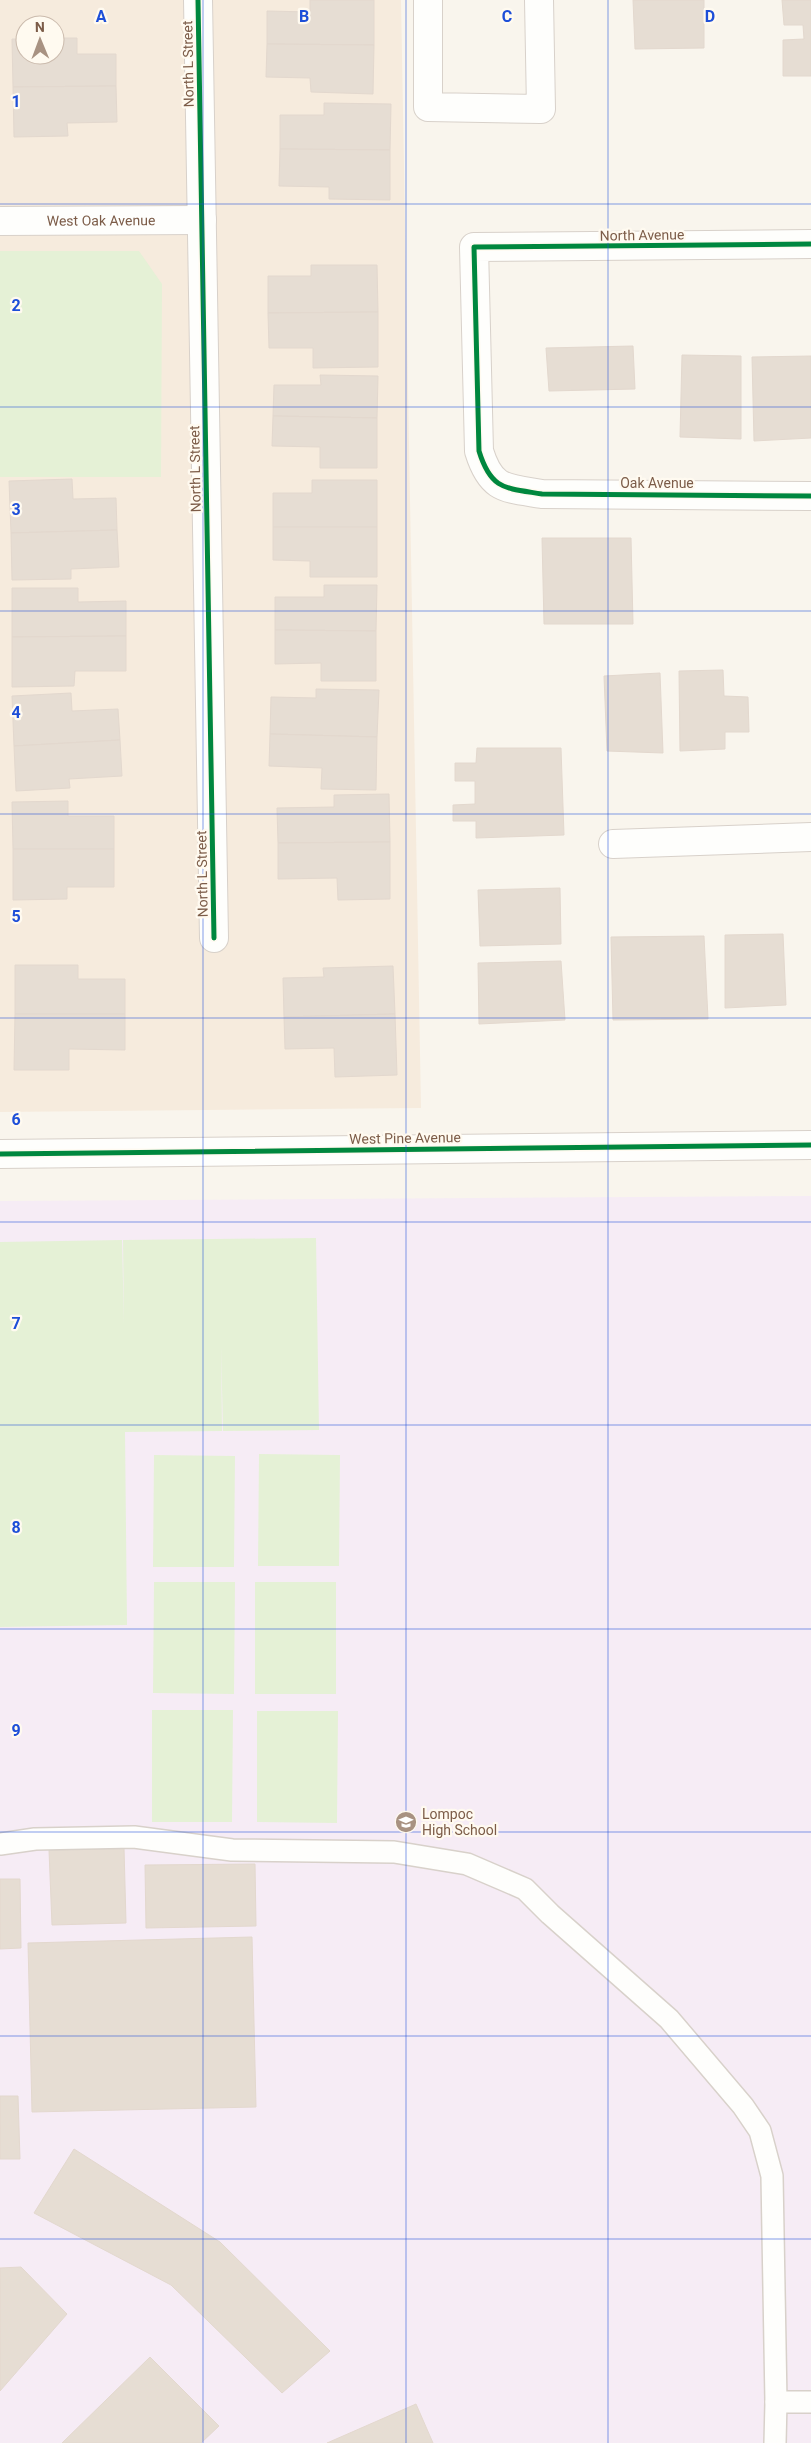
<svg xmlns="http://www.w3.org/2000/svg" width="811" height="2443" font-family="Roboto,sans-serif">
  <rect width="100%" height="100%" fill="#f9f5ed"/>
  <path fill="#f6ebdd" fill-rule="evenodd" d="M 0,0 L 401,0 L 421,1108 L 0,1112 ZM 25,25 L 55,25 L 55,55 L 25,55 Z"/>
  <path fill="#f6ecf5" d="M 811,1196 L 811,2443 L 0,2443 L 0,1201 Z"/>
  <g fill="#e5f1d6">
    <path d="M 0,251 L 139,251 L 162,284 L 161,477 L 0,477 Z"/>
    <path d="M 316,1238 L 319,1430 L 223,1431 L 221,1345 L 222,1431 L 125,1432 L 127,1625 L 0,1627 L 0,1242 L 122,1240 L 124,1325 L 123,1240 Z"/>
    <path d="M 259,1454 L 340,1455 L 339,1566 L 258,1566 Z"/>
    <path d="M 154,1455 L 235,1456 L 234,1567 L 153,1567 Z"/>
    <path d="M 154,1582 L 235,1582 L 234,1694 L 153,1693 Z"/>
    <rect x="255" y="1582" width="81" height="112"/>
    <path d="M 152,1710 L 233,1710 L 232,1822 L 152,1822 Z"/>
    <path d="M 257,1711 L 338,1711 L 337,1823 L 257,1822 Z"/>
  </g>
  <g fill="#e6ddd3" stroke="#e3d8ce">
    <path d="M 310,0 L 374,0 L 374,45 L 267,44 L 267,11 L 310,12 Z"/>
    <path d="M 633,0 L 704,0 L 704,48 L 635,49 Z"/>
    <path d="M 782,0 L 811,0 L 811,76 L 783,76 L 783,40 L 804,39 L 803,25 L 784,25 Z"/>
    <path d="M 55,38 L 77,38 L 77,54 L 116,54 L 116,86 L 13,87 L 12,39 L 25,39 L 25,55 L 55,55 Z"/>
    <path d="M 267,44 L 374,45 L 373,94 L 311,92 L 310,78 L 266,77 Z"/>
    <path d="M 116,86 L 117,122 L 67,123 L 68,136 L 14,137 L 13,87 Z"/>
    <path d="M 324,103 L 391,104 L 390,150 L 280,149 L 280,115 L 324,115 Z"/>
    <path d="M 280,149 L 390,150 L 390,200 L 329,199 L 329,187 L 279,186 Z"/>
    <path d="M 311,265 L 377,265 L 378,312 L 268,313 L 268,276 L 311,276 Z"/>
    <path d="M 378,312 L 378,367 L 313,368 L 313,348 L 269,348 L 268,313 Z"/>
    <path d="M 633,346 L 635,389 L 549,391 L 546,348 Z"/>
    <path d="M 682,355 L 741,356 L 741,439 L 680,437 Z"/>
    <path d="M 811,356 L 811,438 L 754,441 L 752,357 Z"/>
    <path d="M 320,375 L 378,376 L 377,418 L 273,416 L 274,385 L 321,385 Z"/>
    <path d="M 273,416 L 377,418 L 377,468 L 320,468 L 320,447 L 272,446 Z"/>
    <path d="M 72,479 L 73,499 L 116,498 L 117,530 L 11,533 L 9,481 Z"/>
    <path d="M 312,480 L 377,480 L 377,527 L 273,527 L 273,493 L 312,493 Z"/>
    <path d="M 273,527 L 377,527 L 377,577 L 310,577 L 310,561 L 273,560 Z"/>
    <path d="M 117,530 L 119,567 L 71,569 L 71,579 L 12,580 L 11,533 Z"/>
    <path d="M 542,538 L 631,538 L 633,624 L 544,624 Z"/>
    <path d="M 324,585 L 377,585 L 376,631 L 275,630 L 275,597 L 324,597 Z"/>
    <path d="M 12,588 L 78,588 L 78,602 L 126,601 L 126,636 L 12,637 Z"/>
    <path d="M 275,630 L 376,631 L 376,681 L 321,681 L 321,663 L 275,664 Z"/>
    <path d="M 126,636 L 126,671 L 75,671 L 74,686 L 12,687 L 12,637 Z"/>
    <path d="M 723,670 L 724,696 L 748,697 L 749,732 L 725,732 L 725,749 L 680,751 L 679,671 Z"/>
    <path d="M 660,673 L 663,753 L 607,751 L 604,676 Z"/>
    <path d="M 316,689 L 379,690 L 377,737 L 270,734 L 271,697 L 316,698 Z"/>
    <path d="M 71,693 L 72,711 L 118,709 L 120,740 L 14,746 L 12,696 Z"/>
    <path d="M 270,734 L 377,737 L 376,790 L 321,789 L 322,768 L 269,766 Z"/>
    <path d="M 120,740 L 122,776 L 69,779 L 70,788 L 16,791 L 14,746 Z"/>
    <path d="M 477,748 L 561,748 L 564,835 L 476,838 L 476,821 L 453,821 L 453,805 L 475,804 L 475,781 L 455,781 L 455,763 L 476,763 Z"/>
    <path d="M 389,794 L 390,842 L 278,843 L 277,808 L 334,807 L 334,795 Z"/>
    <path d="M 68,801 L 68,816 L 114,816 L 114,849 L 13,849 L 12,802 Z"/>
    <path d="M 390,842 L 390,899 L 338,900 L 337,878 L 278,879 L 278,843 Z"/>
    <path d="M 13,849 L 114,849 L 114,887 L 67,887 L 67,899 L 13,900 Z"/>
    <path d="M 560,888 L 561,944 L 480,946 L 478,890 Z"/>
    <path d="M 783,934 L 786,1005 L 725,1008 L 725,935 Z"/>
    <path d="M 704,936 L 708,1019 L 613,1020 L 611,937 Z"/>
    <path d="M 561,961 L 565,1020 L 479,1024 L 478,963 Z"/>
    <path d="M 15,965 L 78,965 L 78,979 L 125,979 L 125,1014 L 15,1014 Z"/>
    <path d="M 393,966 L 395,1014 L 284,1017 L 283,978 L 324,977 L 323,968 Z"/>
    <path d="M 15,1014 L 125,1014 L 125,1050 L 69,1049 L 69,1070 L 14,1070 Z"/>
    <path d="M 395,1014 L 397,1075 L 335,1077 L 334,1048 L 285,1049 L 284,1017 Z"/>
    <path d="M 124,1848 L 126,1923 L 52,1925 L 49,1850 Z"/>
    <path d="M 255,1864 L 256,1926 L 146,1928 L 145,1865 Z"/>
    <path d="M 0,1879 L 20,1879 L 21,1948 L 0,1949 Z"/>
    <path d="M 252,1937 L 256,2107 L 32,2112 L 28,1943 Z"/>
    <path d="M 0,2096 L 18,2096 L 20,2159 L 0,2159 Z"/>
    <path d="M 74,2149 L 220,2242 L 330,2351 L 282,2393 L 171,2285 L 34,2213 Z"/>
    <path d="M 21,2267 L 67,2314 L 0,2391 L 0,2268 Z"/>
    <path d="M 150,2357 L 219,2426 L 201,2443 L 62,2443 Z"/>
    <path d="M 416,2404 L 433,2443 L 327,2443 Z"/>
  </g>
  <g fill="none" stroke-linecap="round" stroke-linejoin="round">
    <g stroke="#d8d1ca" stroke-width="24">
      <g id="lane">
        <path d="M 0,1844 L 35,1839 L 134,1837 L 232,1850 L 394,1852 L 467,1864 L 525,1889 L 550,1914 L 669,2019 L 743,2106 L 760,2131 L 772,2176 L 776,2402"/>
        <path d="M 775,2443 L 776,2402 L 811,2402"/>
      </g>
    </g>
    <g stroke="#d8d1ca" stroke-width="30">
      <g id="street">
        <path d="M 198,0 L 214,938"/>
        <path d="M 428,0 L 428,107 L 541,109 L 539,0"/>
        <path id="s1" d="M 0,221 L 202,220"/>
        <path d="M 811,244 L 474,247 L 479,451 C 491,490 505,488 542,494 L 811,496"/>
        <path d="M 613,844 L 811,837"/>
        <path d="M 0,1154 L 811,1145"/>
      </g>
    </g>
    <use href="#lane" stroke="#fefefc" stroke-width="21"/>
    <use href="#street" stroke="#fefefc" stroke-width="28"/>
    <g stroke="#fffaf0" stroke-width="8">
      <g id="cycleway">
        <path d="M 198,0 L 214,938"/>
        <path d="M 811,244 L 474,247 L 479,451 C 491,490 505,488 542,494 L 811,496"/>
        <path d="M 0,1154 L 811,1145"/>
      </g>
    </g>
    <use href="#cycleway" stroke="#00873e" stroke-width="5"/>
  </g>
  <path fill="none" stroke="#1d4ed8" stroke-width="1" stroke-opacity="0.55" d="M 203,0 L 203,2443M 406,0 L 406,2443M 608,0 L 608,2443M 0,204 L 811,204M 0,407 L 811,407M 0,611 L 811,611M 0,814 L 811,814M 0,1018 L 811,1018M 0,1222 L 811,1222M 0,1425 L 811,1425M 0,1629 L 811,1629M 0,1832 L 811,1832M 0,2036 L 811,2036M 0,2239 L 811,2239"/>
  <defs>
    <g id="school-disc" transform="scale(1.125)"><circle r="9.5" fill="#a89282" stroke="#fffaf0"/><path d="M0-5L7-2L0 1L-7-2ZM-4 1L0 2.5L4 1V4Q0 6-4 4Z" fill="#fff"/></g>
  </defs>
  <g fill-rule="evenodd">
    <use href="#school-disc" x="406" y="1822"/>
  </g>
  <g text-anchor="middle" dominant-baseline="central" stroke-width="4.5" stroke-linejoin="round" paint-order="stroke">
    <g font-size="14" fill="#7c5c48" stroke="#fffaf0">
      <text transform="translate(188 64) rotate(-91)">North L Street</text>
      <text stroke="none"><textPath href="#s1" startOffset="101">West Oak Avenue</textPath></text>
      <text transform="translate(642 235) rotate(-1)">North Avenue</text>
      <text transform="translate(195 469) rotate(-91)">North L Street</text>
      <text x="657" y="483">Oak Avenue</text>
      <text transform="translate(202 874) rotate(-91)">North L Street</text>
      <text transform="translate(405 1138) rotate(-1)">West Pine Avenue</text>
    </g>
    <g font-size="14" fill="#7c5c48" stroke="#fffaf0" text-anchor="start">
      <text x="422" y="1814">Lompoc<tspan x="422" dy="16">High School</tspan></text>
    </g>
  </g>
  <g font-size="16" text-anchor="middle" font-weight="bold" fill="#1d4ed8" stroke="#fffaf0" stroke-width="4.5" stroke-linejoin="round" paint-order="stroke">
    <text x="101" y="22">A</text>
    <text x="304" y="22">B</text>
    <text x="507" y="22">C</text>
    <text x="710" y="22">D</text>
    <text x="16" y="107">1</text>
    <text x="16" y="311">2</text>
    <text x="16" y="515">3</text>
    <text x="16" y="718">4</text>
    <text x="16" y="922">5</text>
    <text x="16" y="1125">6</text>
    <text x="16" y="1329">7</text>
    <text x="16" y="1533">8</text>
    <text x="16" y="1736">9</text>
  </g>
  <g transform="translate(40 40) rotate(359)"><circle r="24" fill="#fffaf0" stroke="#cbbbad"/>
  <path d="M0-4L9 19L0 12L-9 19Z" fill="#a89282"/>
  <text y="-8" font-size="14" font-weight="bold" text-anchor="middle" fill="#7c5c48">N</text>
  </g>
</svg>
